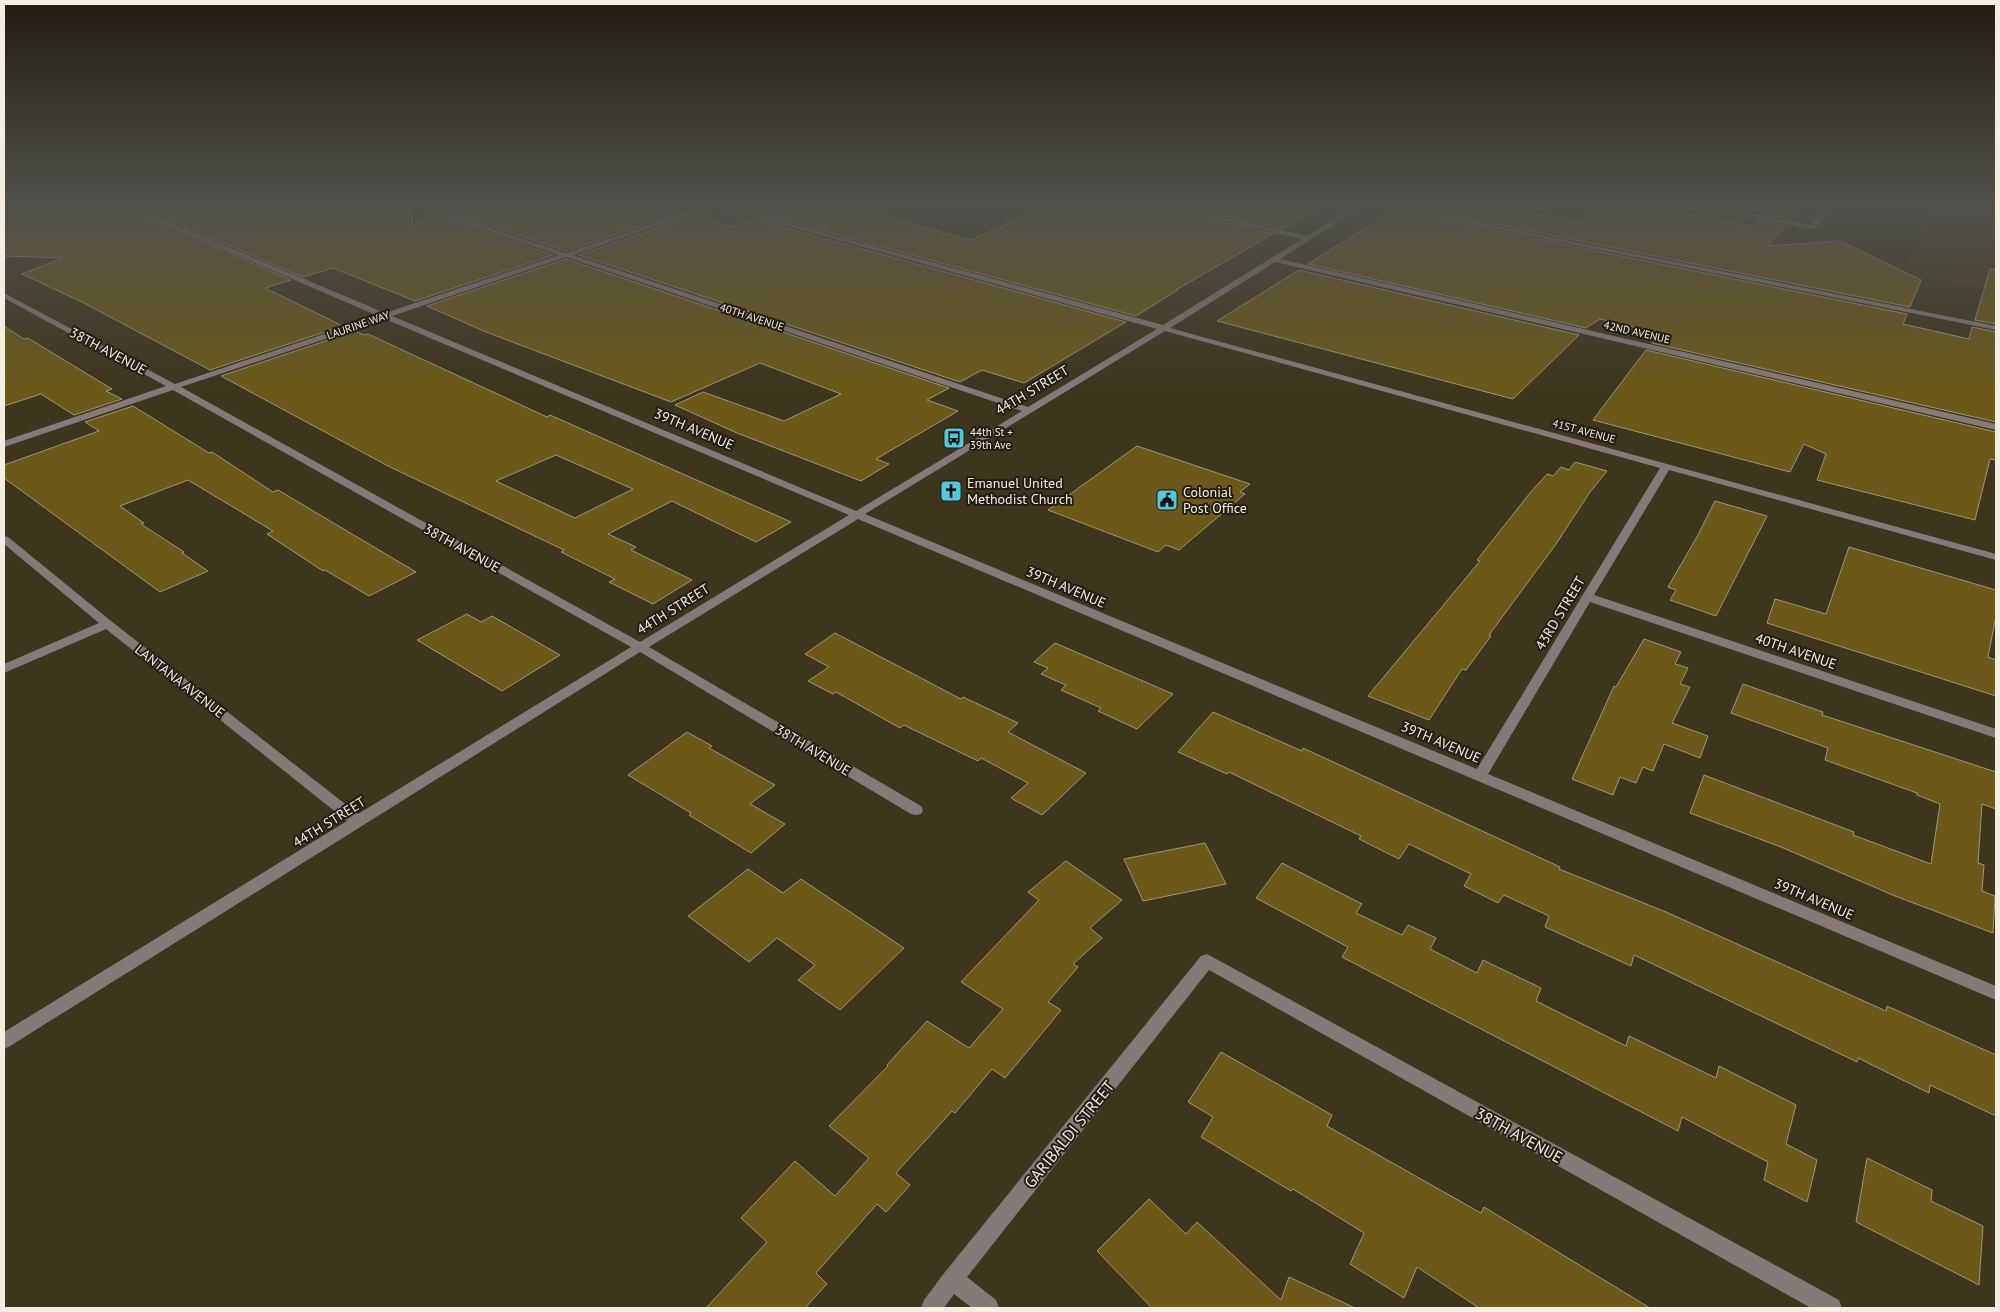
<svg xmlns="http://www.w3.org/2000/svg" width="2000" height="1312" font-family="'PT Sans',sans-serif">
  <rect width="100%" height="100%" fill="#3d351c"/>
  <path fill="#453a1a" d="M 1936,206 L 1996,206 L 1996,291 L 1903,272 Z"/>
  <g fill="#6c591a" stroke="#a0977b" fill-rule="evenodd">
    <path d="M 32,206 L 121,206 L 291,280 L 265,288 L 343,326 L 210,370 L 82,302 L 22,274 L 63,258 L 4,256 L 4,222 L 36,214 L 25,209 Z"/>
    <path d="M 136,206 L 410,206 L 413,225 L 441,216 L 553,255 L 415,301 L 333,268 L 303,277 Z"/>
    <path d="M 477,206 L 658,206 L 681,212 L 566,251 L 452,213 Z"/>
    <path d="M 790,206 L 824,206 L 842,209 L 848,207 L 971,240 L 1046,206 L 1158,206 L 1273,234 L 1176,290 L 1178,290 L 1136,316 L 765,215 Z"/>
    <path d="M 1181,206 L 1322,206 L 1283,229 Z"/>
    <path d="M 1404,206 L 1490,206 L 1581,223 L 1599,206 L 1637,206 L 1753,226 L 1757,220 L 1785,226 L 1768,246 L 1840,241 L 1921,280 L 1910,307 Z"/>
    <path d="M 1767,206 L 1802,206 L 1791,219 L 1761,214 Z"/>
    <path d="M 1394,210 L 1907,314 L 1903,324 L 1969,339 L 1972,327 L 1996,332 L 1996,422 L 1652,343 L 1659,333 L 1600,319 L 1586,328 L 1308,264 Z"/>
    <path d="M 693,216 L 732,226 L 754,219 L 1126,322 L 1024,383 L 982,370 L 960,382 L 579,255 Z"/>
    <path d="M 566,259 L 949,388 L 927,400 L 958,411 L 876,459 L 889,464 L 861,481 L 737,433 L 675,405 L 703,392 L 784,421 L 841,394 L 760,363 L 671,402 L 486,332 L 427,306 Z"/>
    <path d="M 1990,269 L 1996,270 L 1996,324 L 1975,320 Z"/>
    <path d="M 1299,270 L 1579,335 L 1513,399 L 1217,321 Z"/>
    <path d="M 4,326 L 24,339 L 28,338 L 112,389 L 106,391 L 122,399 L 74,415 L 41,394 L 4,406 Z"/>
    <path d="M 355,331 L 364,335 L 368,334 L 547,417 L 550,415 L 791,522 L 756,542 L 672,501 L 608,534 L 636,547 L 631,550 L 692,580 L 653,604 L 609,582 L 615,579 L 561,552 L 564,550 L 388,466 L 221,376 ZM 556,455 L 633,489 L 575,518 L 496,481 Z"/>
    <path d="M 1646,350 L 1996,432 L 1996,460 L 1990,459 L 1975,520 L 1817,480 L 1826,454 L 1804,444 L 1790,472 L 1593,420 Z"/>
    <path d="M 133,406 L 209,453 L 212,452 L 273,492 L 278,490 L 416,572 L 369,596 L 325,570 L 323,571 L 267,534 L 273,531 L 188,480 L 120,506 L 144,523 L 141,524 L 184,552 L 182,553 L 208,571 L 160,592 L 4,478 L 4,465 L 99,431 L 85,422 Z"/>
    <path d="M 1137,446 L 1250,484 L 1240,492 L 1245,494 L 1179,550 L 1166,545 L 1158,552 L 1048,510 Z"/>
    <path d="M 1575,462 L 1607,471 L 1590,492 L 1556,544 L 1489,635 L 1491,636 L 1466,670 L 1462,669 L 1429,720 L 1368,696 L 1480,561 L 1477,560 L 1530,493 L 1547,474 L 1553,476 L 1561,467 L 1569,470 Z"/>
    <path d="M 1715,501 L 1767,516 L 1716,616 L 1670,600 L 1676,590 L 1668,587 L 1698,535 Z"/>
    <path d="M 1849,547 L 1996,590 L 1996,616 L 1988,657 L 1996,660 L 1996,696 L 1767,623 L 1775,599 L 1826,614 Z"/>
    <path d="M 467,614 L 481,622 L 492,616 L 560,655 L 502,691 L 417,640 Z"/>
    <path d="M 835,633 L 961,699 L 963,697 L 1018,723 L 1008,732 L 1086,773 L 1042,815 L 1011,798 L 1028,783 L 981,758 L 978,761 L 904,725 L 900,728 L 836,692 L 833,694 L 808,681 L 829,667 L 805,654 Z"/>
    <path d="M 1644,639 L 1681,652 L 1675,664 L 1688,668 L 1680,684 L 1690,687 L 1672,723 L 1708,736 L 1700,758 L 1664,744 L 1653,771 L 1643,767 L 1636,783 L 1620,777 L 1613,795 L 1572,779 L 1614,686 L 1616,687 Z"/>
    <path d="M 1055,643 L 1136,678 L 1173,694 L 1137,729 L 1098,711 L 1101,708 L 1061,690 L 1066,685 L 1041,674 L 1048,668 L 1034,662 Z"/>
    <path d="M 1743,684 L 1823,712 L 1822,715 L 1996,772 L 1996,809 L 1982,804 L 1978,863 L 1984,865 L 1982,891 L 1995,896 L 1993,933 L 1895,896 L 1781,847 L 1690,813 L 1704,775 L 1854,832 L 1853,835 L 1931,864 L 1940,804 L 1917,795 L 1917,793 L 1825,760 L 1828,748 L 1731,713 Z"/>
    <path d="M 1213,712 L 1302,751 L 1303,748 L 1560,867 L 1559,869 L 1666,912 L 1886,1011 L 1887,1006 L 1996,1055 L 1996,1116 L 1930,1085 L 1929,1093 L 1858,1058 L 1857,1062 L 1634,955 L 1631,966 L 1545,927 L 1549,916 L 1504,895 L 1498,903 L 1464,886 L 1471,874 L 1409,844 L 1399,859 L 1359,839 L 1361,836 L 1229,772 L 1227,774 L 1178,752 Z"/>
    <path d="M 687,732 L 712,746 L 709,748 L 775,785 L 750,804 L 785,824 L 751,853 L 689,815 L 691,813 L 628,775 Z"/>
    <path d="M 1205,843 L 1226,884 L 1143,901 L 1124,859 Z"/>
    <path d="M 1066,861 L 1122,900 L 1090,928 L 1102,938 L 1073,964 L 1078,967 L 1048,1002 L 1061,1010 L 1025,1054 L 1005,1078 L 992,1069 L 955,1113 L 952,1111 L 896,1173 L 910,1185 L 886,1212 L 877,1204 L 816,1273 L 827,1284 L 805,1308 L 706,1308 L 767,1242 L 741,1218 L 795,1161 L 835,1196 L 869,1158 L 829,1126 L 888,1066 L 887,1065 L 927,1021 L 969,1048 L 1003,1009 L 961,982 L 1039,900 L 1028,892 Z"/>
    <path d="M 1282,863 L 1362,904 L 1356,913 L 1402,935 L 1408,925 L 1436,938 L 1430,949 L 1477,973 L 1483,960 L 1541,988 L 1536,1001 L 1626,1046 L 1629,1036 L 1716,1078 L 1719,1066 L 1796,1105 L 1786,1144 L 1817,1160 L 1807,1202 L 1764,1180 L 1768,1162 L 1682,1117 L 1678,1131 L 1342,957 L 1348,947 L 1256,898 Z"/>
    <path d="M 748,869 L 783,893 L 801,879 L 904,948 L 840,1010 L 798,980 L 815,965 L 777,938 L 749,962 L 688,916 Z"/>
    <path d="M 1221,1052 L 1332,1115 L 1327,1126 L 1481,1213 L 1484,1207 L 1650,1308 L 1479,1308 L 1417,1267 L 1404,1298 L 1350,1264 L 1364,1233 L 1293,1189 L 1291,1191 L 1201,1137 L 1213,1117 L 1188,1102 Z"/>
    <path d="M 1867,1158 L 1932,1190 L 1931,1201 L 1983,1226 L 1979,1285 L 1856,1222 Z"/>
    <path d="M 1149,1199 L 1186,1234 L 1197,1222 L 1281,1300 L 1289,1277 L 1355,1308 L 1152,1308 L 1097,1251 Z"/>
  </g>
  <g fill="none" stroke-linecap="round" stroke-linejoin="round">
    <g fill="#887979" fill-rule="evenodd">
      <path d="M 18,206 L 30,206 L 4,213 L 4,209 Z"/>
      <path d="M 123,206 L 131,206 L 385,313 L 559,255 L 416,206 L 425,206 L 566,253 L 706,206 L 715,206 L 573,255 L 1028,407 L 1157,329 L 716,206 L 726,206 L 1163,325 L 1302,239 L 1160,206 L 1172,206 L 1307,236 L 1356,206 L 1363,206 L 1280,259 L 1996,424 L 1996,430 L 1275,262 L 1170,328 L 1996,554 L 1996,560 L 1669,470 L 1594,595 L 1996,729 L 1996,738 L 1590,602 L 1488,774 L 1996,986 L 1996,1000 L 858,519 L 649,647 L 921,806 L 923,810 L 921,814 L 916,815 L 911,814 L 640,652 L 10,1046 L 4,1049 L 4,1032 L 347,821 L 106,629 L 4,673 L 4,664 L 99,623 L 4,544 L 4,536 L 8,537 L 111,621 L 358,814 L 631,647 L 173,390 L 4,447 L 4,441 L 166,386 L 4,298 L 4,293 L 175,384 L 378,316 ZM 566,257 L 1022,411 L 856,511 L 392,316 ZM 385,319 L 849,515 L 640,642 L 181,387 ZM 1165,331 L 1660,468 L 1477,769 L 865,514 Z"/>
      <path d="M 1382,206 L 1395,206 L 1996,326 L 1996,330 Z"/>
      <path d="M 1689,206 L 1703,206 L 1812,225 L 1824,206 L 1830,206 L 1816,228 L 1814,229 Z"/>
      <path d="M 1207,954 L 1839,1300 L 1842,1308 L 1811,1308 L 1209,970 L 967,1277 L 996,1300 L 999,1308 L 972,1308 L 954,1294 L 944,1308 L 921,1308 L 924,1300 L 945,1272 L 1201,956 Z"/>
    </g>
  </g>
  <linearGradient id="sky" x2="0" y2="1"><stop stop-color="#221d0f"/><stop offset="0.53" stop-color="#51514b"/><stop offset="1" stop-color="#51514b" stop-opacity="0"/></linearGradient>
  <rect width="2000" height="390" fill="url(#sky)"/>
  <defs>
    <g id="bus-square" transform="scale(1.125)"><rect x="-9" y="-9" width="18" height="18" rx="4" fill="#53cadc" stroke="#211d12"/><path d="M-5-6H5V4H4V6H2V4H-2V6H-4V4H-5ZM-3.5-4V0h7V-4ZM-3.5 1.2v1.5H-2V1.2ZM2 1.2v1.5H3.5V1.2Z" fill="#111"/></g>
    <g id="church-square" transform="scale(1.125)"><rect x="-9" y="-9" width="18" height="18" rx="4" fill="#53cadc" stroke="#211d12"/><path d="M-1.2-6h2.4v3.5h3.3v2.4h-3.3V6h-2.4V-.1h-3.3v-2.4h3.3Z" fill="#111"/></g>
    <g id="civic-square" transform="scale(1.125)"><rect x="-9" y="-9" width="18" height="18" rx="4" fill="#53cadc" stroke="#211d12"/><path d="M-.6-6.5H3V-4.5H.6V-3L4-1V1h2V6H-6V1h2V-1L-.6-3ZM-1.2 2.5V6h2.4V2.5Z" fill="#111"/></g>
  </defs>
  <g fill-rule="evenodd">
    <use href="#bus-square" x="954" y="438"/>
    <use href="#church-square" x="951" y="491"/>
    <use href="#civic-square" x="1167" y="500"/>
  </g>
  <g text-anchor="middle" dominant-baseline="central" stroke-width="4" stroke-linejoin="round" paint-order="stroke">
    <g font-size="11" fill="#f4eee0" stroke="#211d12">
      <text transform="translate(752 317) rotate(18)">40TH AVENUE</text>
      <text transform="translate(358 325) rotate(-19)">LAURINE WAY</text>
      <text transform="translate(1637 332) rotate(13)">42ND AVENUE</text>
      <text transform="translate(1584 431) rotate(15)">41ST AVENUE</text>
    </g>
    <g font-size="11" fill="#f4eee0" stroke="#211d12" text-anchor="start">
      <text x="970" y="432">44th St +<tspan x="970" dy="13">39th Ave</tspan></text>
    </g>
    <g font-size="14" fill="#f4eee0" stroke="#211d12">
      <text transform="translate(108 351) rotate(28)">38TH AVENUE</text>
      <text transform="translate(1032 390) rotate(-31)">44TH STREET</text>
      <text transform="translate(694 429) rotate(23)">39TH AVENUE</text>
      <text transform="translate(462 548) rotate(29)">38TH AVENUE</text>
      <text transform="translate(1066 587) rotate(23)">39TH AVENUE</text>
      <text transform="translate(673 609) rotate(-32)">44TH STREET</text>
      <text transform="translate(1560 613) rotate(-59)">43RD STREET</text>
      <text transform="translate(1796 651) rotate(19)">40TH AVENUE</text>
      <text transform="translate(180 681) rotate(38)">LANTANA AVENUE</text>
      <text transform="translate(1441 742) rotate(23)">39TH AVENUE</text>
      <text transform="translate(813 750) rotate(31)">38TH AVENUE</text>
      <text transform="translate(329 822) rotate(-32)">44TH STREET</text>
      <text transform="translate(1814 899) rotate(23)">39TH AVENUE</text>
    </g>
    <g font-size="14" fill="#f4eee0" stroke="#211d12" text-anchor="start">
      <text x="967" y="483">Emanuel United<tspan x="967" dy="16">Methodist Church</tspan></text>
      <text x="1183" y="492">Colonial<tspan x="1183" dy="16">Post Office</tspan></text>
    </g>
    <g font-size="16" fill="#f4eee0" stroke="#211d12">
      <text transform="translate(1069 1134) rotate(-51)">GARIBALDI STREET</text>
      <text transform="translate(1519 1135) rotate(29)">38TH AVENUE</text>
    </g>
  </g>
  <rect width="2000" height="1312" fill="none" stroke="#f4eee0" stroke-width="10"/>
</svg>
